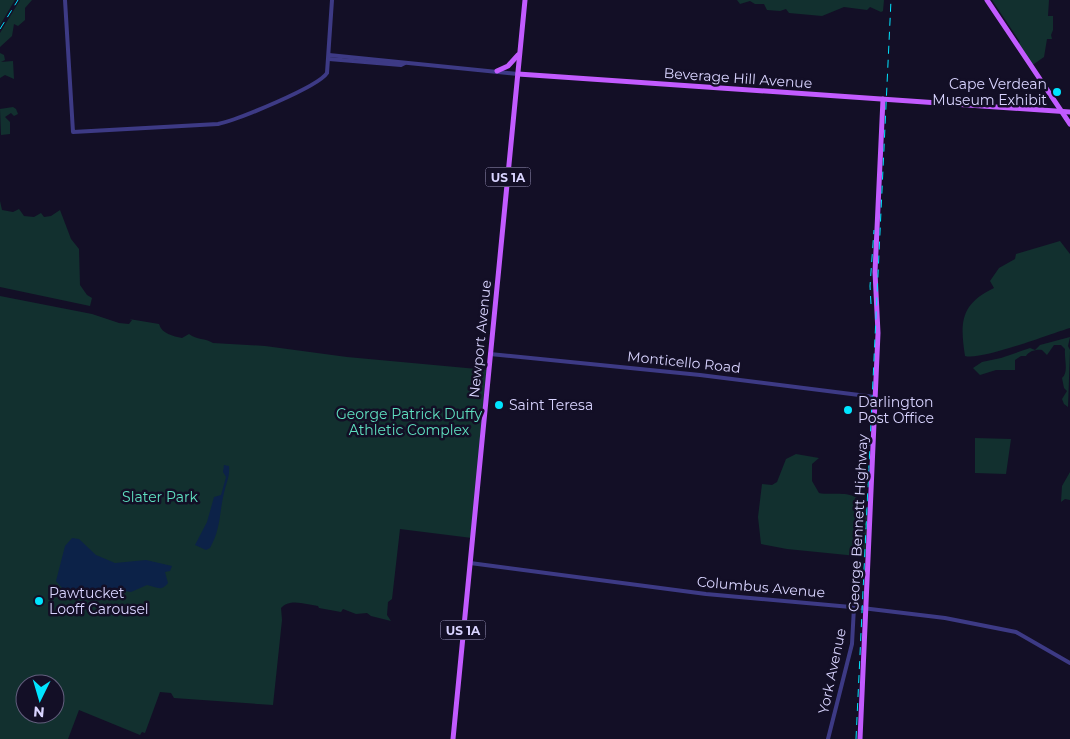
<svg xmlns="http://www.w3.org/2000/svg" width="1070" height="739" font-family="Montserrat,sans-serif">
  <rect width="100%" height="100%" fill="#130f26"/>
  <g fill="#12302f" fill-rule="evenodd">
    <path d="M 0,0 L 15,0 L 0,25 Z"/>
    <path d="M 20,0 L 32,0 L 25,8 L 25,20 L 18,26 L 14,24 L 12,36 L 0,47 L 0,33 Z"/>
    <path d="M 737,0 L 884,0 L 883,11 L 881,12 L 870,7 L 867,10 L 844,7 L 822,16 L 789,13 L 786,9 L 780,11 L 767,10 L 764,4 L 755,4 L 750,1 L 740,4 Z"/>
    <path d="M 992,0 L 1049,0 L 1048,16 L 1053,16 L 1053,30 L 1051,35 L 1052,39 L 1047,39 L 1044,57 L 1031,66 L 1017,44 L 1020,42 Z"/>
    <path d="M 0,53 L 4,55 L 5,60 L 1,62 L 13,61 L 14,79 L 5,75 L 0,78 Z"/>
    <path d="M 13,107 L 16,109 L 18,114 L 14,116 L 11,113 L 5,117 L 10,122 L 10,134 L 1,135 L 0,109 Z"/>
    <path d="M 0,201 L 2,210 L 13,212 L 19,209 L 24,216 L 34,217 L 41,213 L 44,217 L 51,216 L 60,210 L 71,239 L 79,249 L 80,285 L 87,295 L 92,298 L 90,306 L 0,287 Z"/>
    <path d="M 1060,241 L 1070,254 L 1070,328 C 1050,334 980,361 965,356 C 960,323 960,304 994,288 L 990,281 L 999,268 L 1015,259 L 1016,254 Z"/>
    <path d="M 0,296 L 92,314 L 119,323 L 129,324 L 132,320 L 129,319 L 159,324 C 162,334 173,336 182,338 L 189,334 C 197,340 205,338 213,343 L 265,346 L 347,357 L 488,370 L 472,538 L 400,529 L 392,599 L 388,602 L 387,615 L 391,621 L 371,616 L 367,613 L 356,614 L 343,609 L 341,612 L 319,608 L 318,606 C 306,604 289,598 281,608 L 282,620 L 273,705 L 174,698 L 171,693 L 160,692 L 145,733 L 142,732 L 140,735 L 79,710 L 68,739 L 0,739 ZM 25,684 L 55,684 L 55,714 L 25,714 Z"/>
    <path d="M 1070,337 L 1068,346 L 1070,350 L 1068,407 L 1064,404 L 1062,399 L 1067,391 L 1064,388 L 1062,378 C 1069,372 1064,359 1065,349 L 1061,345 L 1054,345 L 1047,355 L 1042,350 C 1036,349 1029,351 1026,356 L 1021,356 L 1015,360 L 1015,370 L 996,370 L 980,375 L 973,368 L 982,362 L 1001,358 L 1030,348 L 1035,350 L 1040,345 Z"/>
    <path d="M 975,438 L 1011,439 L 1006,474 L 975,473 Z"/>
    <path d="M 796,454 L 819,458 L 812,464 L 812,481 L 819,493 C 833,496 858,488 864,508 L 869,510 L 867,557 L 787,549 L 761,544 L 758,517 L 762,484 L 772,485 L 777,482 L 786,459 Z"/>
    <path d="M 1070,472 L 1070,500 L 1065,499 L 1061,502 L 1062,486 Z"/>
  </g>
  <g fill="#0c2248">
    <path d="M 224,465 L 229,466 C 230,477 226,483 224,493 C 219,514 221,528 210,548 L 206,550 L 195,545 L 207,522 L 214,497 L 221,495 L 226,477 L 223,472 Z"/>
    <path d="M 72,538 L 79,539 L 96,555 L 115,563 L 146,560 L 172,566 L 170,571 L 165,572 L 168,583 C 161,592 157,587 147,585 L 131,592 L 112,589 L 93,596 L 62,588 L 56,581 L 65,546 Z"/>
  </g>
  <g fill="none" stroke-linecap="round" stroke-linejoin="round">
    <g stroke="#3d3a85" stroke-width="4">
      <path d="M 65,0 L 73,132 L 218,124 C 237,120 318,87 327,73 L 332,0"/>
      <path d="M 329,55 L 518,74"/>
      <path d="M 329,59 L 401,65 L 405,63"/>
      <path d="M 490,354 L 700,375 L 875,397"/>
      <path d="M 470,563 L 706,594 L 862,608 L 945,618 L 1016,632 L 1070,663"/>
      <path d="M 828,739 L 852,644 L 854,607"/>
    </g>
    <g stroke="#c25bff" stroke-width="5">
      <path d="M 987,0 L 1070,124"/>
      <path d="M 497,71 L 508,66 L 518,55"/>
      <path d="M 518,74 L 1070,112"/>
      <path d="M 453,739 L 525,0"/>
      <path d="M 860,739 L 878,333 L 875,272 L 883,99"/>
    </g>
    <g stroke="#00e5ff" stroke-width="1" stroke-dasharray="8 6" stroke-linecap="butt">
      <path d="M 0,29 L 18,0"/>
      <path d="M 871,304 L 870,286 L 874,230"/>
      <path d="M 856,739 L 891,0"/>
    </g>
  </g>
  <g fill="#00e5ff" stroke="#130f26" stroke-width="2">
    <circle cx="1057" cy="92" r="5"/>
    <circle cx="499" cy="405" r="5"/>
    <circle cx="848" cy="410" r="5"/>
    <circle cx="39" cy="601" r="5"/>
  </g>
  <g text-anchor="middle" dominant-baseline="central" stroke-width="5" stroke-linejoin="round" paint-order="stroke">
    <g fill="#130f26" stroke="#9e99be" stroke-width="1">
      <rect x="485.5" y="167.5" width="45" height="19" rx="4"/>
      <rect x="440.5" y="620.5" width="45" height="19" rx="4"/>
    </g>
    <g font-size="12" font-weight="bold" fill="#d9d4ff">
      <text x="508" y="177">US 1A</text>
      <text x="463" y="630">US 1A</text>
    </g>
    <g font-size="14" fill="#d9d4ff" stroke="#130f26">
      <text transform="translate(738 78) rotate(4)">Beverage Hill Avenue</text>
      <text transform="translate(480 339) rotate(-84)">Newport Avenue</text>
      <text transform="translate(684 362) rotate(6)">Monticello Road</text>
      <text transform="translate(858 523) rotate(-87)">George Bennett Highway</text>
      <text transform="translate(761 587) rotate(5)">Columbus Avenue</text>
      <text transform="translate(832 671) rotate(-78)">York Avenue</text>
    </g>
    <g font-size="14" fill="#d9d4ff" stroke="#130f26" text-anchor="start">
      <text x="1047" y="84" text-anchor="end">Cape Verdean<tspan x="1047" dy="16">Museum Exhibit</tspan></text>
      <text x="858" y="402">Darlington<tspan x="858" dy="16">Post Office</tspan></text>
      <text x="509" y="405">Saint Teresa</text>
      <text x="49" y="593">Pawtucket<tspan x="49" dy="16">Looff Carousel</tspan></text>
    </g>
    <g font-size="14" fill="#5fe0c0" stroke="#130f26">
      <text x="409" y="414">George Patrick Duffy<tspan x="409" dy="16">Athletic Complex</tspan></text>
      <text x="160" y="497">Slater Park</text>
    </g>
  </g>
  <g transform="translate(40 699) rotate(185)"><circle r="24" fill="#130f26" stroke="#625e7d"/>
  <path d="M0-4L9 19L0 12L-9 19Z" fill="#00e5ff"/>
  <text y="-8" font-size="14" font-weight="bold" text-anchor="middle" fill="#d9d4ff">N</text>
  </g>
</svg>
